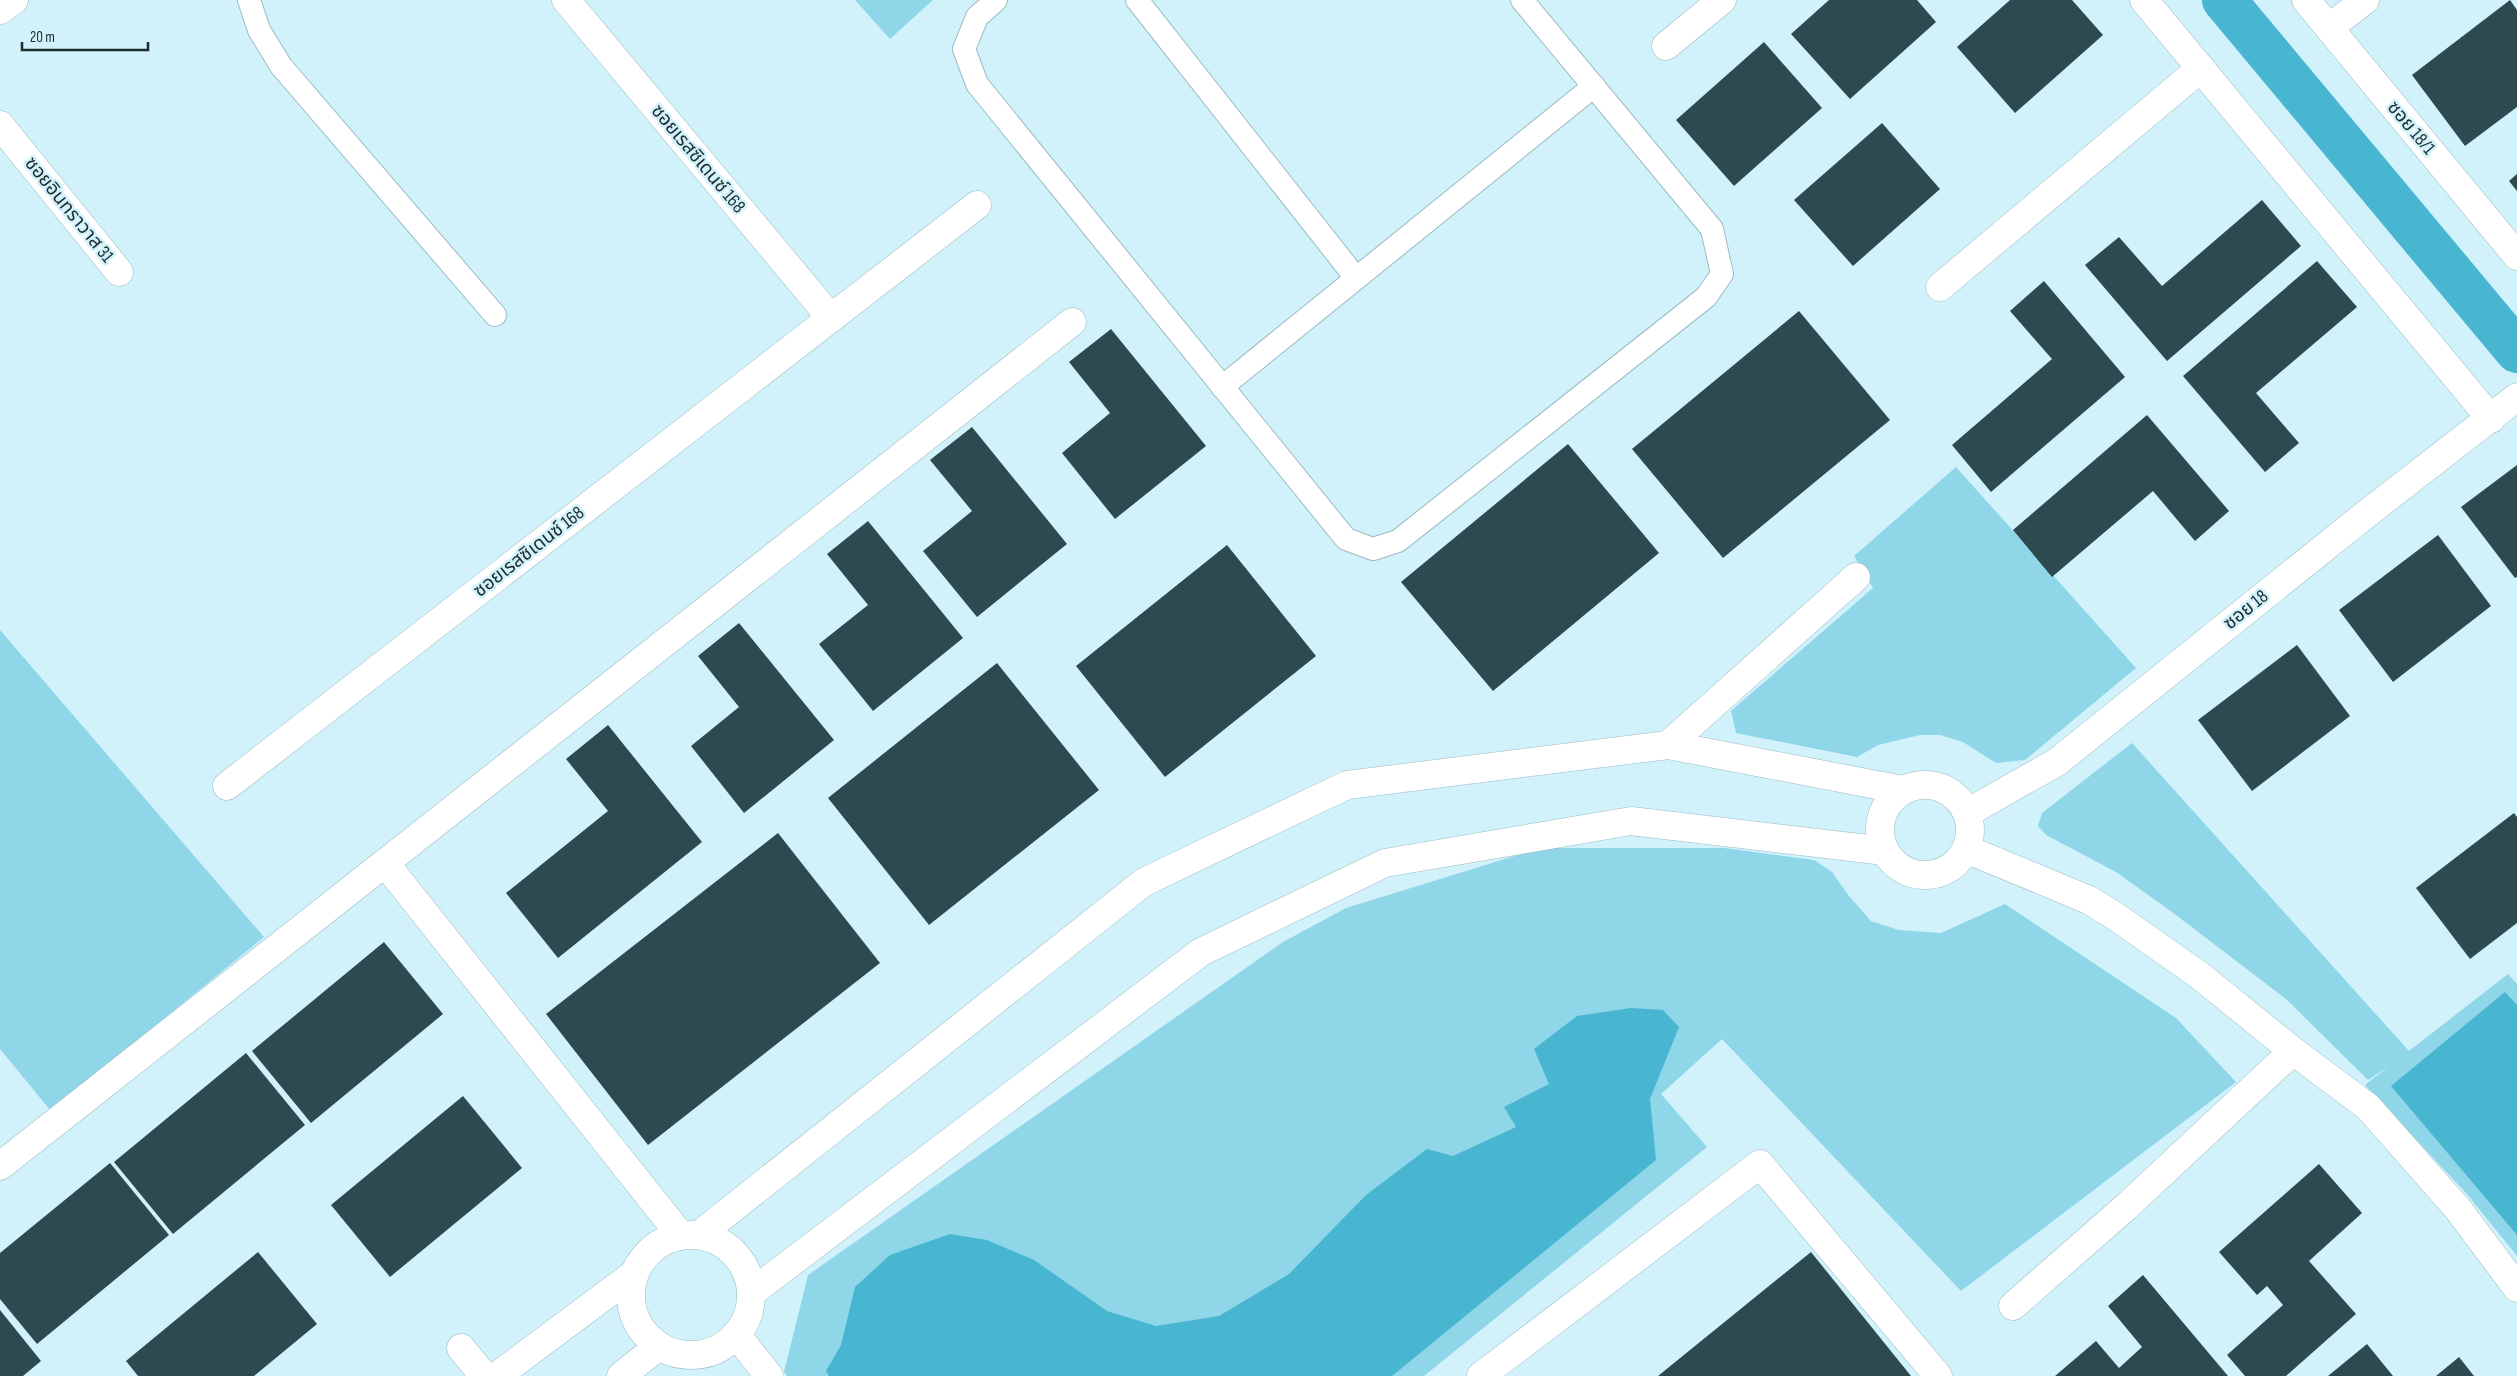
<svg xmlns="http://www.w3.org/2000/svg" width="2517" height="1376" font-family="'Sofia Sans Condensed','Noto Sans Thai',sans-serif">
  <rect width="100%" height="100%" fill="#d1f2fb"/>
  <g fill="#8fd6e8">
    <path d="M 855,0 L 933,0 L 890,39 Z"/>
    <path d="M 1956,467 L 2136,668 L 2025,760 L 1996,763 L 1963,742 L 1940,735 L 1920,735 L 1878,745 L 1857,757 L 1736,733 L 1731,711 L 1873,588 L 1854,556 Z"/>
    <path d="M 0,630 L 264,937 L 51,1111 L 0,1049 Z"/>
    <path d="M 2132,743 L 2409,1051 L 2508,974 L 2517,984 L 2517,1256 L 2466,1193 L 2365,1085 L 2389,1066 L 2368,1080 L 2286,999 L 2172,912 L 2116,872 L 2046,835 L 2038,826 L 2042,813 Z"/>
    <path d="M 1541,848 L 1724,848 L 1814,860 L 1832,872 L 1849,896 L 1871,921 L 1899,930 L 1941,933 L 2005,904 L 2176,1018 L 2236,1082 L 1961,1291 L 1722,1039 L 1661,1094 L 1707,1147 L 1424,1376 L 787,1376 L 784,1372 L 808,1275 L 1283,942 L 1346,908 Z"/>
  </g>
  <g fill="#48b6d0">
    <path d="M 2505,992 L 2517,1005 L 2517,1235 L 2391,1086 Z"/>
    <path d="M 1631,1008 L 1663,1010 L 1679,1027 L 1650,1099 L 1656,1160 L 1392,1376 L 829,1376 L 826,1371 L 841,1345 L 855,1287 L 890,1255 L 950,1234 L 987,1240 L 1034,1260 L 1107,1311 L 1156,1326 L 1219,1316 L 1289,1274 L 1366,1195 L 1427,1149 L 1453,1156 L 1516,1127 L 1504,1107 L 1549,1084 L 1534,1049 L 1577,1016 Z"/>
  </g>
  <g fill="none" stroke-linecap="round" stroke-linejoin="round">
    <path stroke="#48b6d0" stroke-width="44" d="M 2224,0 L 2517,351"/>
  </g>
  <g fill="#2d4a51">
    <path d="M 1829,0 L 1917,0 L 1936,22 L 1850,99 L 1791,34 Z"/>
    <path d="M 2010,0 L 2072,0 L 2103,35 L 2015,113 L 1957,47 Z"/>
    <path d="M 2510,0 L 2517,10 L 2517,107 L 2465,146 L 2412,75 Z"/>
    <path d="M 1764,42 L 1822,108 L 1734,186 L 1676,120 Z"/>
    <path d="M 1882,123 L 1940,189 L 1853,266 L 1794,200 Z"/>
    <path d="M 2517,174 L 2517,191 L 2509,181 Z"/>
    <path d="M 2262,200 L 2301,246 L 2167,361 L 2085,265 L 2119,237 L 2162,286 Z"/>
    <path d="M 2317,261 L 2357,307 L 2256,393 L 2299,443 L 2265,472 L 2183,376 Z"/>
    <path d="M 2044,281 L 2125,377 L 1991,492 L 1952,445 L 2052,359 L 2010,311 Z"/>
    <path d="M 1799,311 L 1890,420 L 1723,558 L 1632,449 Z"/>
    <path d="M 1111,329 L 1206,446 L 1115,519 L 1062,453 L 1110,413 L 1069,362 Z"/>
    <path d="M 2147,415 L 2229,511 L 2195,541 L 2153,491 L 2052,577 L 2013,530 Z"/>
    <path d="M 972,427 L 1067,544 L 977,617 L 923,551 L 972,511 L 930,460 Z"/>
    <path d="M 1568,444 L 1659,553 L 1493,691 L 1401,582 Z"/>
    <path d="M 2517,465 L 2517,577 L 2515,578 L 2461,507 Z"/>
    <path d="M 868,521 L 963,638 L 873,711 L 819,644 L 868,605 L 827,554 Z"/>
    <path d="M 2438,535 L 2491,606 L 2393,682 L 2339,610 Z"/>
    <path d="M 1227,545 L 1316,656 L 1165,777 L 1076,666 Z"/>
    <path d="M 739,623 L 834,740 L 744,813 L 691,746 L 739,707 L 698,656 Z"/>
    <path d="M 2297,645 L 2350,716 L 2252,791 L 2198,720 Z"/>
    <path d="M 997,663 L 1099,790 L 929,925 L 828,798 Z"/>
    <path d="M 608,725 L 702,842 L 558,958 L 506,893 L 608,811 L 566,759 Z"/>
    <path d="M 2514,813 L 2517,817 L 2517,923 L 2470,959 L 2416,888 Z"/>
    <path d="M 778,833 L 880,963 L 648,1145 L 546,1014 Z"/>
    <path d="M 384,942 L 443,1014 L 311,1123 L 252,1051 Z"/>
    <path d="M 246,1053 L 305,1125 L 173,1234 L 114,1162 Z"/>
    <path d="M 463,1096 L 522,1168 L 390,1277 L 331,1205 Z"/>
    <path d="M 110,1163 L 169,1235 L 37,1344 L 0,1299 L 0,1253 Z"/>
    <path d="M 2319,1164 L 2362,1213 L 2309,1261 L 2356,1314 L 2286,1376 L 2245,1376 L 2227,1355 L 2283,1305 L 2267,1286 L 2257,1295 L 2219,1252 Z"/>
    <path d="M 258,1252 L 317,1324 L 254,1376 L 138,1376 L 126,1361 Z"/>
    <path d="M 1811,1252 L 1911,1376 L 1658,1376 Z"/>
    <path d="M 2143,1275 L 2228,1376 L 2055,1376 L 2096,1341 L 2119,1368 L 2142,1347 L 2108,1306 Z"/>
    <path d="M 0,1310 L 41,1361 L 23,1376 L 0,1376 Z"/>
    <path d="M 2367,1344 L 2393,1376 L 2328,1376 Z"/>
    <path d="M 2459,1357 L 2474,1376 L 2436,1376 Z"/>
  </g>
  <g fill="none" stroke-linecap="round" stroke-linejoin="round">
    <g stroke="#9bbbc3" stroke-width="24">
      <g id="service">
        <path d="M 249,0 L 259,30 L 281,66 L 495,315"/>
        <path d="M 996,0 L 977,17 L 964,49 L 977,84 L 1346,539 L 1373,549 L 1398,541 L 1706,297 L 1722,274 L 1712,229 L 1522,0"/>
        <path d="M 1137,0 L 1356,278"/>
        <path d="M 1222,387 L 1594,86"/>
      </g>
    </g>
    <g stroke="#9bbbc3" stroke-width="29">
      <g id="minor">
        <path d="M 566,0 L 831,318"/>
        <path d="M 2144,0 L 2491,419"/>
        <path d="M 2306,0 L 2517,256"/>
        <path d="M 2329,28 L 2365,0"/>
        <path d="M 1666,46 L 1722,0"/>
        <path d="M 0,125 L 119,272"/>
        <path d="M 1940,287 L 2201,68"/>
        <path d="M 1668,745 L 1856,577"/>
        <circle cx="1925" cy="830" r="45"/>
        <path d="M 227,786 L 977,205"/>
        <path d="M 1967,813 L 2057,762 L 2360,519 L 2517,397"/>
        <path d="M 1966,849 L 2089,900 L 2115,916 L 2199,975 L 2293,1051 L 2368,1107 L 2458,1209 L 2517,1288"/>
        <path d="M 385,863 L 681,1236"/>
        <path d="M 0,1166 L 1072,322"/>
        <path d="M 699,1235 L 1144,882 L 1347,785 L 1668,745 L 1903,790"/>
        <circle cx="691" cy="1295" r="60"/>
        <path d="M 751,1293 L 1201,952 L 1385,863 L 1631,821 L 1885,851"/>
        <path d="M 2013,1306 L 2127,1206 L 2293,1051"/>
        <path d="M 736,1334 L 769,1376"/>
        <path d="M 461,1348 L 484,1376"/>
        <path d="M 497,1376 L 634,1274"/>
        <path d="M 621,1376 L 659,1346"/>
        <path d="M 1481,1376 L 1760,1164 L 1938,1376"/>
      </g>
    </g>
    <g stroke="#9bbbc3" stroke-width="29">
      <path id="tertiary" d="M 0,10 L 14,0"/>
    </g>
    <use href="#service" stroke="#fff" stroke-width="22"/>
    <use href="#minor" stroke="#fff" stroke-width="28"/>
    <use href="#tertiary" stroke="#fff" stroke-width="28"/>
  </g>
  <g text-anchor="middle" dominant-baseline="central" stroke-width="5" stroke-linejoin="round" paint-order="stroke">
    <g font-size="19" fill="#1f2c2f" stroke="#d1f2fb">
      <text transform="translate(2411 128) rotate(50)">ซอย 18/1</text>
      <text transform="translate(698 159) rotate(50)">ซอยเรสซิเดนซ์ 168</text>
      <text transform="translate(69 210) rotate(51)">ซอยอินทราวาส 31</text>
      <text transform="translate(529 552) rotate(-38)">ซอยเรสซิเดนซ์ 168</text>
      <text transform="translate(2246 610) rotate(-39)">ซอย 18</text>
    </g>
  </g>
  <path d="M22 42v8h126v-8" fill="none" stroke="#1f2c2f" stroke-width="2.5"/>
  <text x="30" y="42" font-size="15" fill="#1f2c2f" stroke="#d1f2fb" stroke-width="4" paint-order="stroke">20 m</text>
</svg>
